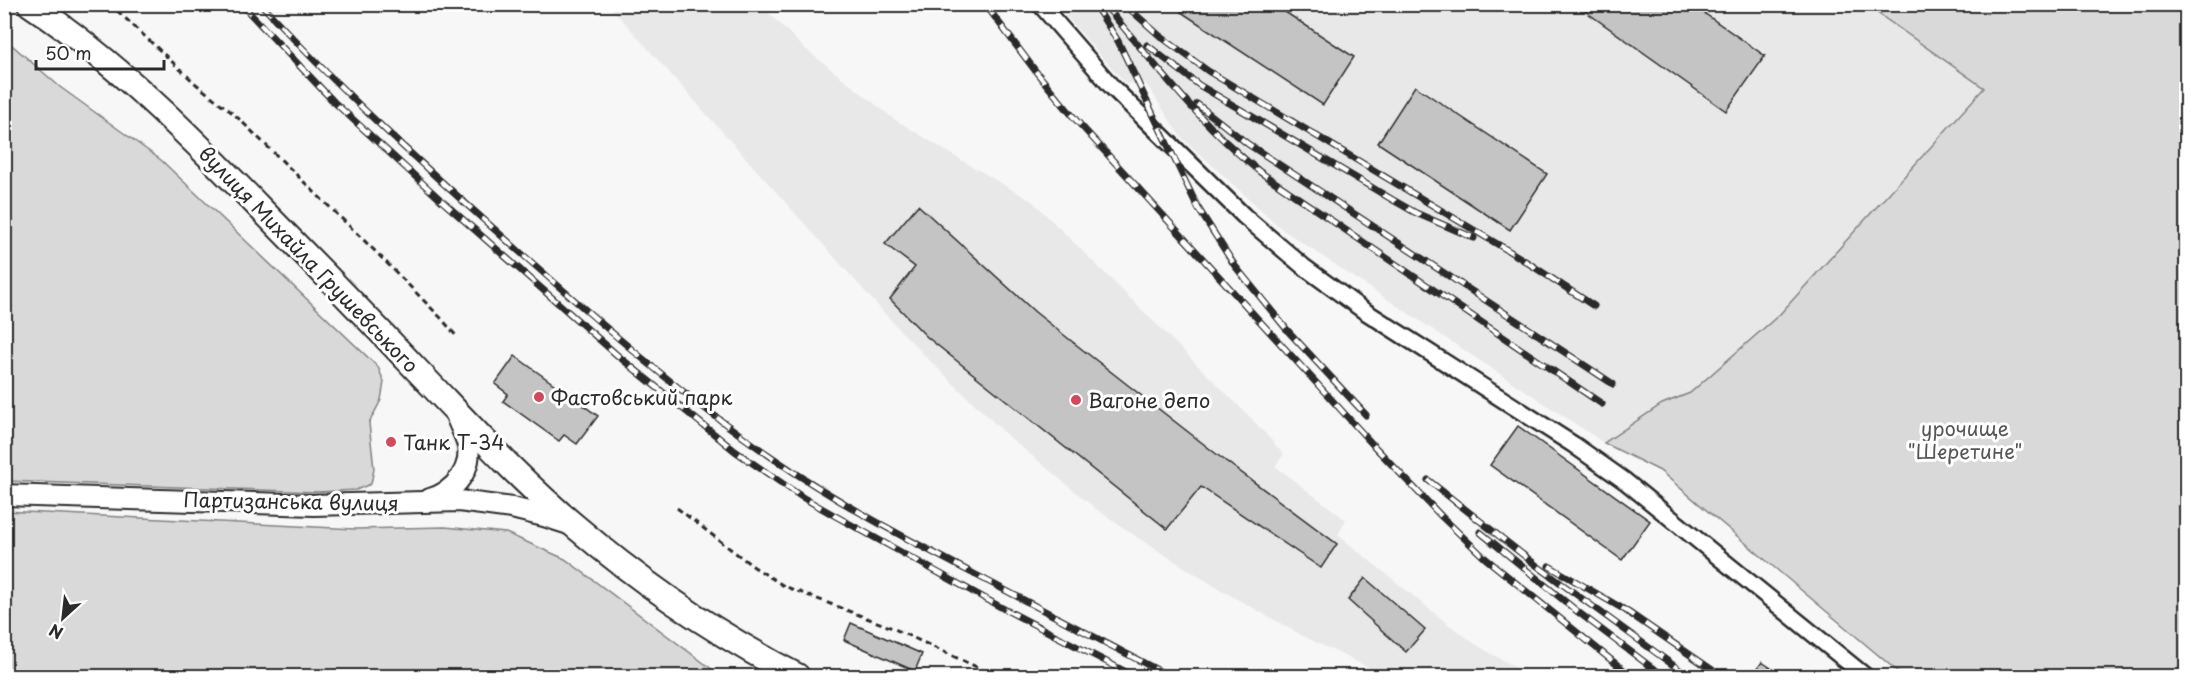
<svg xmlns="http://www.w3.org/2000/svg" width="2191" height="681" font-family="'Playpen Sans',sans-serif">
  <rect width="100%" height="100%" fill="#f7f7f7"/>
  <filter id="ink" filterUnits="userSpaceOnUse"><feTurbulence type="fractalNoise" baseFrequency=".0167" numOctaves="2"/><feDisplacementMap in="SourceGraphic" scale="12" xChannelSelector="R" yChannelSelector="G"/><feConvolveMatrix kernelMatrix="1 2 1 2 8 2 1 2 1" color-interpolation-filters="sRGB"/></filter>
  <g filter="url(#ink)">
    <g fill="#e8e8e8">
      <path d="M 609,5 L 761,5 L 802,46 L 894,119 L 956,157 L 1032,201 L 1247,414 L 1284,454 L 1275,466 L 1346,520 L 1338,535 L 1448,624 L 1478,646 L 1531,676 L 1386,676 L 1303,636 L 1221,590 L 1138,538 L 1095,508 L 1007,435 L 931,362 L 895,325 Z"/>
      <path d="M 1056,5 L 1866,5 L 1984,88 L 1780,314 L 1690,393 L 1662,404 L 1604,443 L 1283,230 L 1180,136 L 1145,82 L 1126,84 Z"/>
    </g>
    <g fill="#d9d9d9" stroke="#828282" stroke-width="1.5">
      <path d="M 1866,5 L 2186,5 L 2186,676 L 1903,676 L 1660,471 L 1604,443 L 1662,404 L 1690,393 L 1780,314 L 1984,88 Z"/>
      <path d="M 5,39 L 60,87 L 161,160 L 378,367 L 384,382 L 381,400 L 369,423 L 374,469 L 371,484 L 356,490 L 318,492 L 5,481 Z"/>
      <path d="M 5,511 L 355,529 L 445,527 L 506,533 L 565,559 L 721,676 L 5,676 Z"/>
    </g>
    <g fill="#c4c4c4" stroke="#2b2b2b" stroke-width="1.5">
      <path d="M 1186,4 L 1273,4 L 1354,57 L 1323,105 L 1181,12 Z"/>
      <path d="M 1575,4 L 1691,4 L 1765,56 L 1726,111 Z"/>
      <path d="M 1415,86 L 1547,174 L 1510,230 L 1378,143 Z"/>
      <path d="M 918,205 L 1035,312 L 1074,343 L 1219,456 L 1337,544 L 1321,568 L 1201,487 L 1167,529 L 927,337 L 890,299 L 915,267 L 885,244 Z"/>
      <path d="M 515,356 L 598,416 L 577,444 L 564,435 L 559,441 L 503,401 L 508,394 L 495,384 Z"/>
      <path d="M 1518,426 L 1650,521 L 1622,560 L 1490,465 Z"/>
      <path d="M 1365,578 L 1425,630 L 1406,652 L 1348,600 Z"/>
      <path d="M 851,623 L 922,654 L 915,671 L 844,640 Z"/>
      <path d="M 1762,662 L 1783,676 L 1752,676 Z"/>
    </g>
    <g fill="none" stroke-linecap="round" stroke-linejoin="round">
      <g stroke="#2b2b2b" stroke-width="20">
        <path id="minor" d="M 1040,4 L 1112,87 L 1244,216 L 1304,267 L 1363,310 L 1574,445 L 1625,481 L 1865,676"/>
      </g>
      <g stroke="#2b2b2b" stroke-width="24">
        <g id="tertiary">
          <path d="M 4,495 L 314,505 L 459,501 L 512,508 L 544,516 L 569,524"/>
          <path d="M 430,499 C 455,492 474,468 467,442 C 464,433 459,424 456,415"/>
        </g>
      </g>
      <g stroke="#2b2b2b" stroke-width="28">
        <path id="primary" d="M 30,4 C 115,61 187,133 257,205 C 310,259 363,313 415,368 C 467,422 518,479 576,527 C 644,585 718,635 797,676"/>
      </g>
      <g stroke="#2b2b2b" stroke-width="3" stroke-dasharray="6 4.5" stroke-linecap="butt">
        <path d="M 110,4 L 196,84 L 235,115 L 376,252 L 441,318 L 458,338"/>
        <path d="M 677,508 L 754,567 L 784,586 L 890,627 L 996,676"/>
      </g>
      <use href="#minor" stroke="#fff" stroke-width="15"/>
      <use href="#tertiary" stroke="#fff" stroke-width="20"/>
      <use href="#primary" stroke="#fff" stroke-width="24"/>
      <g stroke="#2b2b2b" stroke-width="7">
        <g id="rail">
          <path d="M 241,4 L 334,102 L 442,201 L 617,355 L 735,451 L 802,497 L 839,518 L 1006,610 L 1134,676"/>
          <path d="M 261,4 C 342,93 431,173 521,253 C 602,325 684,397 773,458 C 838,503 907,539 976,575 C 1041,609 1105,643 1169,676"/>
          <path d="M 985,4 L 1037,73 L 1076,120 L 1374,446 L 1442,517 L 1485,558 L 1631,676"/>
          <path d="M 1094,4 L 1118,41 L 1198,208 L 1235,266 L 1288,331 L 1366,415"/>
          <path d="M 1104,4 C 1154,63 1200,124 1260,172 L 1602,404"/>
          <path d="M 1124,4 L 1160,36 L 1208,71 L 1519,257 L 1594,306"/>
          <path d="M 1147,45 L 1199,85 L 1393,200 L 1416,213 L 1474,238"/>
          <path d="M 1197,104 L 1248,144 L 1613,384"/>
          <path d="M 1428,480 L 1536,565 L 1688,676"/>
          <path d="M 1480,532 L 1578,612 L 1663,676"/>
          <path d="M 1549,566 L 1625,610 L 1721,676"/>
        </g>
      </g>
      <use href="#rail" stroke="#fff" stroke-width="4.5" stroke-dasharray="14" stroke-linecap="butt"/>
    </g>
  </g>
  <g fill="#d1495b" stroke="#fff" stroke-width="2">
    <circle cx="539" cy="397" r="6"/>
    <circle cx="1076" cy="400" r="6"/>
    <circle cx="391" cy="442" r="6"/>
  </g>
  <g text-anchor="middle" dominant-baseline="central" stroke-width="6" stroke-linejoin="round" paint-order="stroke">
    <g font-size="20" fill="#2b2b2b" stroke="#fff">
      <text transform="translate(309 259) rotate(46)">вулиця Михайла Грушевського</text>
      <text transform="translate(291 501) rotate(1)">Партизанська вулиця</text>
    </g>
    <g font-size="20" fill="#2b2b2b" stroke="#fff" text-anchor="start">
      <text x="551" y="397">Фастовський парк</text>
      <text x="1088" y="400">Вагоне депо</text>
      <text x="403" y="442">Танк Т-34</text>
    </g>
    <g font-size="20" fill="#565656" stroke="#fff">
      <text x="1965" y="428">урочище<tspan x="1965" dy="23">"Шеретине"</tspan></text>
    </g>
  </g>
  <rect width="2191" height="681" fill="none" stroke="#fff" stroke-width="24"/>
  <rect x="12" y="12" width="2167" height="657" fill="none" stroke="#2b2b2b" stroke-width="2" filter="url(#ink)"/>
  <g transform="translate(63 618) rotate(207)" stroke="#ffffff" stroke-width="4.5" paint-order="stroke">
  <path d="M0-4.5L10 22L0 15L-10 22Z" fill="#2b2b2b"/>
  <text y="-9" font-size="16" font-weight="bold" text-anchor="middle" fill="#2b2b2b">N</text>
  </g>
  <path d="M36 60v9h128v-9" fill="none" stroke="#2b2b2b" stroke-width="3"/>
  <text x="45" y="60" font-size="18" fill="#2b2b2b" stroke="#ffffff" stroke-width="4.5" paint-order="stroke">50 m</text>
</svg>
